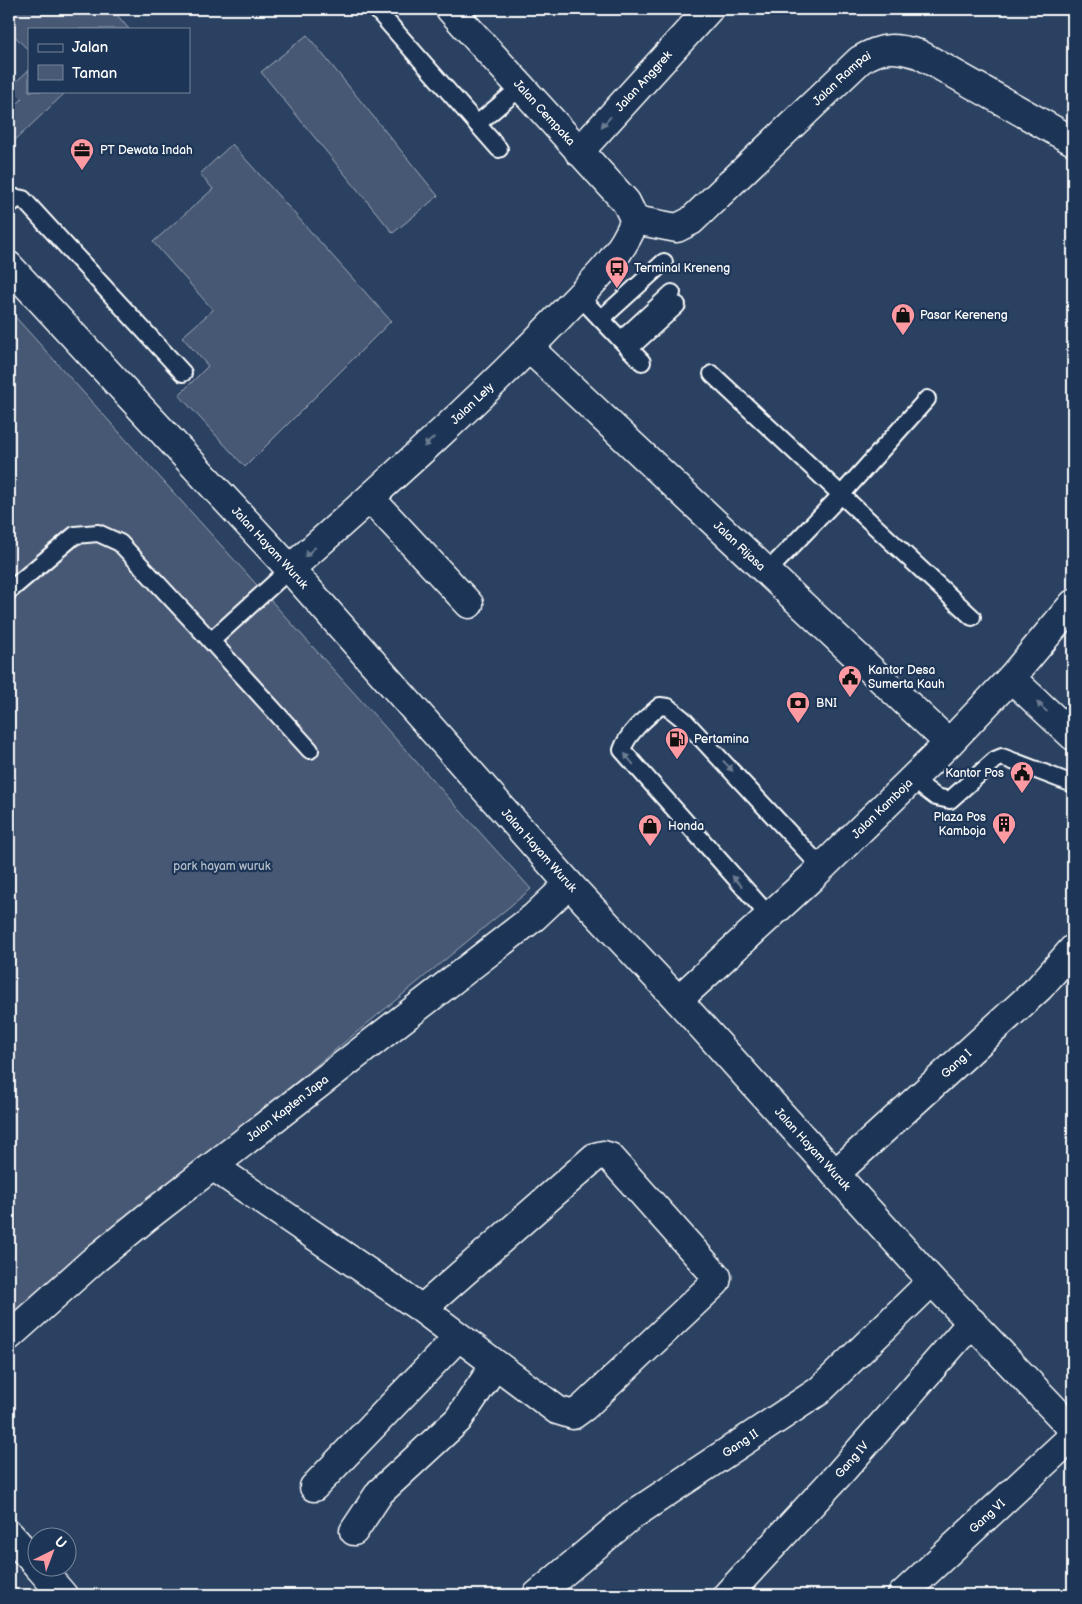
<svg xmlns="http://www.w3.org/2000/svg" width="1082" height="1604" font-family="'Balsamiq Sans',sans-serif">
  <rect width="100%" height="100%" fill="#2a4161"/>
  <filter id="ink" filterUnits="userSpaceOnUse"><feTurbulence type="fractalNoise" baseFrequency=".02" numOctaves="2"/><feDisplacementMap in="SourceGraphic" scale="10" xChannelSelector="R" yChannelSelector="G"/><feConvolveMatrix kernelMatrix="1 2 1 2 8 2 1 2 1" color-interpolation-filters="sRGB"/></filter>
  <g filter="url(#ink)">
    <g fill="#465975" stroke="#a2acba">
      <path d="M 9,9 L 112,9 L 129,29 L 29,29 L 29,51 L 9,30 Z"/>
      <path d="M 307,35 L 438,196 L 393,233 L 261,72 Z"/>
      <path d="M 29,70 L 29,91 L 67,91 L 10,145 L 9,112 L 22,99 L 10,87 Z"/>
      <path d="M 232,144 L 391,321 L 245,467 L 179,395 L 208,366 L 182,337 L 213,310 L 153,242 L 213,189 L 200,174 Z"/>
      <path d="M 9,310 L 531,889 L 9,1318 Z"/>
    </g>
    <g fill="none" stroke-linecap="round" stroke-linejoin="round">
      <g stroke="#fff" stroke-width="20">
        <g id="service">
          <path d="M 376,9 L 499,149"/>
          <path d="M 477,124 L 520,88"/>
          <path d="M 9,205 L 18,198 L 23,199 L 183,373"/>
          <path d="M 579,296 L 642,362"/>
          <path d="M 601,319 L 664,262"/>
          <path d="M 621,340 L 672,293"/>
          <path d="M 629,349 L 677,305"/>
          <path d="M 712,374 L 972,617"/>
          <path d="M 766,573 L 841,495 L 927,399"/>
          <path d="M 9,591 L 75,535 L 98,533 L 120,543 L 211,641 L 290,569"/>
          <path d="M 211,641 L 310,750"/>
          <path d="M 912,779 L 936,797 L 950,800 L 995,760 L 1002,757 L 1073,784"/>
          <path d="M 770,917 L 622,750 C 628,732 646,718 660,706 L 668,707 L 683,719 L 822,868"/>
        </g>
      </g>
      <g stroke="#fff" stroke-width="31">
        <g id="minor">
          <path id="s1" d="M 450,9 L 626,202 L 635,220"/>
          <path id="s2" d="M 579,152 L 709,9"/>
          <path id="s3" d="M 635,220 L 677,228 L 691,221 L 860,60 C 883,46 894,47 919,54 L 1073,141"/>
          <path id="s4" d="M 529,348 L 949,743"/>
          <path d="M 370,498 L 469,604"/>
          <path id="s5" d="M 290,569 C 381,488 474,406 558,318 C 587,287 620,260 635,220"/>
          <path d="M 1011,678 L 1073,736"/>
          <path d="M 214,1167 L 422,1309 L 557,1410 L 573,1415 L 584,1407 L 716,1282 L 717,1277 L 610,1157 L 603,1155 L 595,1157 L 422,1309"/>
          <path id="s6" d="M 835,1174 L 1039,988 L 1073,949"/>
          <path d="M 314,1487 L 458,1337"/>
          <path d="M 354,1531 L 380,1492 L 458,1420 L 495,1365"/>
          <path d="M 9,1534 L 38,1566"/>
          <path d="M 38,1566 L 63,1595"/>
          <path id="s7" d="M 537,1595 L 631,1516 L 819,1391 L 932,1281"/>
          <path id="s8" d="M 727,1595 L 840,1473 L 972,1322"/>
          <path id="s9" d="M 902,1595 L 1073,1436"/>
        </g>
      </g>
      <g stroke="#fff" stroke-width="31">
        <g id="tertiary">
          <path id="s10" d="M 678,1000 L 811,878 L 949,743 L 1011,678 L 1073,604"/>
          <path id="s11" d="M 9,1336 L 93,1261 L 146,1218 L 534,917 L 569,884"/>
        </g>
      </g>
      <g stroke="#fff" stroke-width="31">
        <g id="secondary">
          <path id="s12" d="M 9,266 L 290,569 L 569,884 L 678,1000 L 932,1281 L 1073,1429"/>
        </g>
      </g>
      <use href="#service" stroke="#1d3557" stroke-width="16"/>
      <use href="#minor" stroke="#1d3557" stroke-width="28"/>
      <use href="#tertiary" stroke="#1d3557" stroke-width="28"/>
      <use href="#secondary" stroke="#1d3557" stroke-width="28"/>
    </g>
    <defs><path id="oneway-solid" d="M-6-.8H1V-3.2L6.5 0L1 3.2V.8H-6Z" transform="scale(1.25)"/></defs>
    <g fill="#6c7c92">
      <use href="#oneway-solid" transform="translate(606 122) rotate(132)"/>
      <use href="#oneway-solid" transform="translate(429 442) rotate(137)"/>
      <use href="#oneway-solid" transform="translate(310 552) rotate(138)"/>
      <use href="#oneway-solid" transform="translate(1042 707) rotate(-137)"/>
      <use href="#oneway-solid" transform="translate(629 759) rotate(-129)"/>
      <use href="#oneway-solid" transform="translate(728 766) rotate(47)"/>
      <use href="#oneway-solid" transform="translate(737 881) rotate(-132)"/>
    </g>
  </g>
  <defs>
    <g id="office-pin" transform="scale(1.25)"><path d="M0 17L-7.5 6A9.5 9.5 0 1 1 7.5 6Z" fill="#ff9aa2" stroke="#1d3557"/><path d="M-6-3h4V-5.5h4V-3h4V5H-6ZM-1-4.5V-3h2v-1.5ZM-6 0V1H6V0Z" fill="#111"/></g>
    <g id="bus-pin" transform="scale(1.25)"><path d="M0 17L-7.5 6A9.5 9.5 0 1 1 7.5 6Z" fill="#ff9aa2" stroke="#1d3557"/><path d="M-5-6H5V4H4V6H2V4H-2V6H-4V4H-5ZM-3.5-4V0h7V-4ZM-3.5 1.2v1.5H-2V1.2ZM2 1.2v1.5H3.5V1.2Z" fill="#111"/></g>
    <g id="shop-pin" transform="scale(1.25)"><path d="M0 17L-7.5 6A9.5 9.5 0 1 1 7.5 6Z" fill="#ff9aa2" stroke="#1d3557"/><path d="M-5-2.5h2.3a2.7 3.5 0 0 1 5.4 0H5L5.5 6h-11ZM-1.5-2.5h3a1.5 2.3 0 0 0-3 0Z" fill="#111"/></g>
    <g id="civic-pin" transform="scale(1.25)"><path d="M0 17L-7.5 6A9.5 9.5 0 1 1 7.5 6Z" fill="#ff9aa2" stroke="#1d3557"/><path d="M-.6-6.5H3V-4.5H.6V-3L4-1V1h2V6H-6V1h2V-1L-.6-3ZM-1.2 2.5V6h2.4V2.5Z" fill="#111"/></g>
    <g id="bank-pin" transform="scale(1.25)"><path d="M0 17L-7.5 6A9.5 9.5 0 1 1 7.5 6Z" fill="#ff9aa2" stroke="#1d3557"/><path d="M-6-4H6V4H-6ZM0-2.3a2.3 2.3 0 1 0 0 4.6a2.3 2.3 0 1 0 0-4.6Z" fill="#111"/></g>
    <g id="fuel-pin" transform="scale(1.25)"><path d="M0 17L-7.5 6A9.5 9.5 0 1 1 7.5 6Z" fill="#ff9aa2" stroke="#1d3557"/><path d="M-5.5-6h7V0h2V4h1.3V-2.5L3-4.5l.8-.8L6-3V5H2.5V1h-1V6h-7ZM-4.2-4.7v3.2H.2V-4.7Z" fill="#111"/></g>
    <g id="building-pin" transform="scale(1.25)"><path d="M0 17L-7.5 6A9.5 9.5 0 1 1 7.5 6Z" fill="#ff9aa2" stroke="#1d3557"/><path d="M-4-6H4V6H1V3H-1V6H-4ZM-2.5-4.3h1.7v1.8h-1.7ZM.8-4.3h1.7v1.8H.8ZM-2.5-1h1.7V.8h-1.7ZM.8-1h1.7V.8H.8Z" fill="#111"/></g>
  </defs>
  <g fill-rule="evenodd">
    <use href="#office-pin" x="82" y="150"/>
    <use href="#bus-pin" x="617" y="268"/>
    <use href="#shop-pin" x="903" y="315"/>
    <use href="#civic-pin" x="850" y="677"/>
    <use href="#bank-pin" x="798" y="703"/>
    <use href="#fuel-pin" x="677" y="739"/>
    <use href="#civic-pin" x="1022" y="773"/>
    <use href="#building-pin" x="1004" y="824"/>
    <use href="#shop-pin" x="650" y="826"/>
  </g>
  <g text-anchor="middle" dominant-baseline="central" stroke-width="4.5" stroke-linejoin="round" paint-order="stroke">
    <g font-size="12" fill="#fff" stroke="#1d3557">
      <text stroke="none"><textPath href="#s3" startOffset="266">Jalan Rampai</textPath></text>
      <text stroke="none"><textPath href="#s2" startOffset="96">Jalan Anggrek</textPath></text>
      <text stroke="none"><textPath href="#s1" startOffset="140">Jalan Cempaka</textPath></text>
      <text stroke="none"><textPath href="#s5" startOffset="246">Jalan Lely</textPath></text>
      <text stroke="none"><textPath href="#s12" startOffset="384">Jalan Hayam Wuruk</textPath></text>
      <text stroke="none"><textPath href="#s4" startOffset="289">Jalan Rijasa</textPath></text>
      <text stroke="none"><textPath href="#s10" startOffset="280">Jalan Kamboja</textPath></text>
      <text stroke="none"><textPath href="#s12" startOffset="789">Jalan Hayam Wuruk</textPath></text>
      <text stroke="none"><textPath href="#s6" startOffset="164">Gang I</textPath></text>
      <text stroke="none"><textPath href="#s11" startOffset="360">Jalan Kapten Japa</textPath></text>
      <text stroke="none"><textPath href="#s12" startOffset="1194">Jalan Hayam Wuruk</textPath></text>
      <text stroke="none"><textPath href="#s7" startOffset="254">Gang II</textPath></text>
      <text stroke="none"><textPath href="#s8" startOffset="184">Gang IV</textPath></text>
      <text stroke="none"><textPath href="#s9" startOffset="116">Gang VI</textPath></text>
    </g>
    <g font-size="12" fill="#fff" stroke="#1d3557" text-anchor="start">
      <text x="100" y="150">PT Dewata Indah</text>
      <text x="634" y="268">Terminal Kreneng</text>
      <text x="920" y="315">Pasar Kereneng</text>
      <text x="868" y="670">Kantor Desa<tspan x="868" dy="14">Sumerta Kauh</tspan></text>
      <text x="816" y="703">BNI</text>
      <text x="694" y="739">Pertamina</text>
      <text x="1004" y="773" text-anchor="end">Kantor Pos</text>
      <text x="986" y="817" text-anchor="end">Plaza Pos<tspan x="986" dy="14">Kamboja</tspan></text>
      <text x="668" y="826">Honda</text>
    </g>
    <g font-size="12" fill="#b5bdc8" stroke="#1d3557">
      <text x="222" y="866">park hayam wuruk</text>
    </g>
  </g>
  <rect width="1082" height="1604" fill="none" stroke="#1d3557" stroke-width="30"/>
  <rect x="15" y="15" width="1052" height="1574" fill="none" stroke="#fff" stroke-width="2" filter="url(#ink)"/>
  <rect x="28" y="28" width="162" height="65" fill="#1d3557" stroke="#77869a"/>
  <rect x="38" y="44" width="25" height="8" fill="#1d3557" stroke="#77869a"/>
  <text x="72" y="52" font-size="15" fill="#ffffff">Jalan</text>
  <rect x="38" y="65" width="25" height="15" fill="#465975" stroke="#77869a"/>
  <text x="72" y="78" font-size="15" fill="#ffffff">Taman</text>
  <g transform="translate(52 1552) rotate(42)"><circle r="24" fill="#1d3557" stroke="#77869a"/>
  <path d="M0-4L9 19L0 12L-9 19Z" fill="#ff9aa2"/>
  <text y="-8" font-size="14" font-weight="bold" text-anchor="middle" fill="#ffffff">U</text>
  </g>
</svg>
